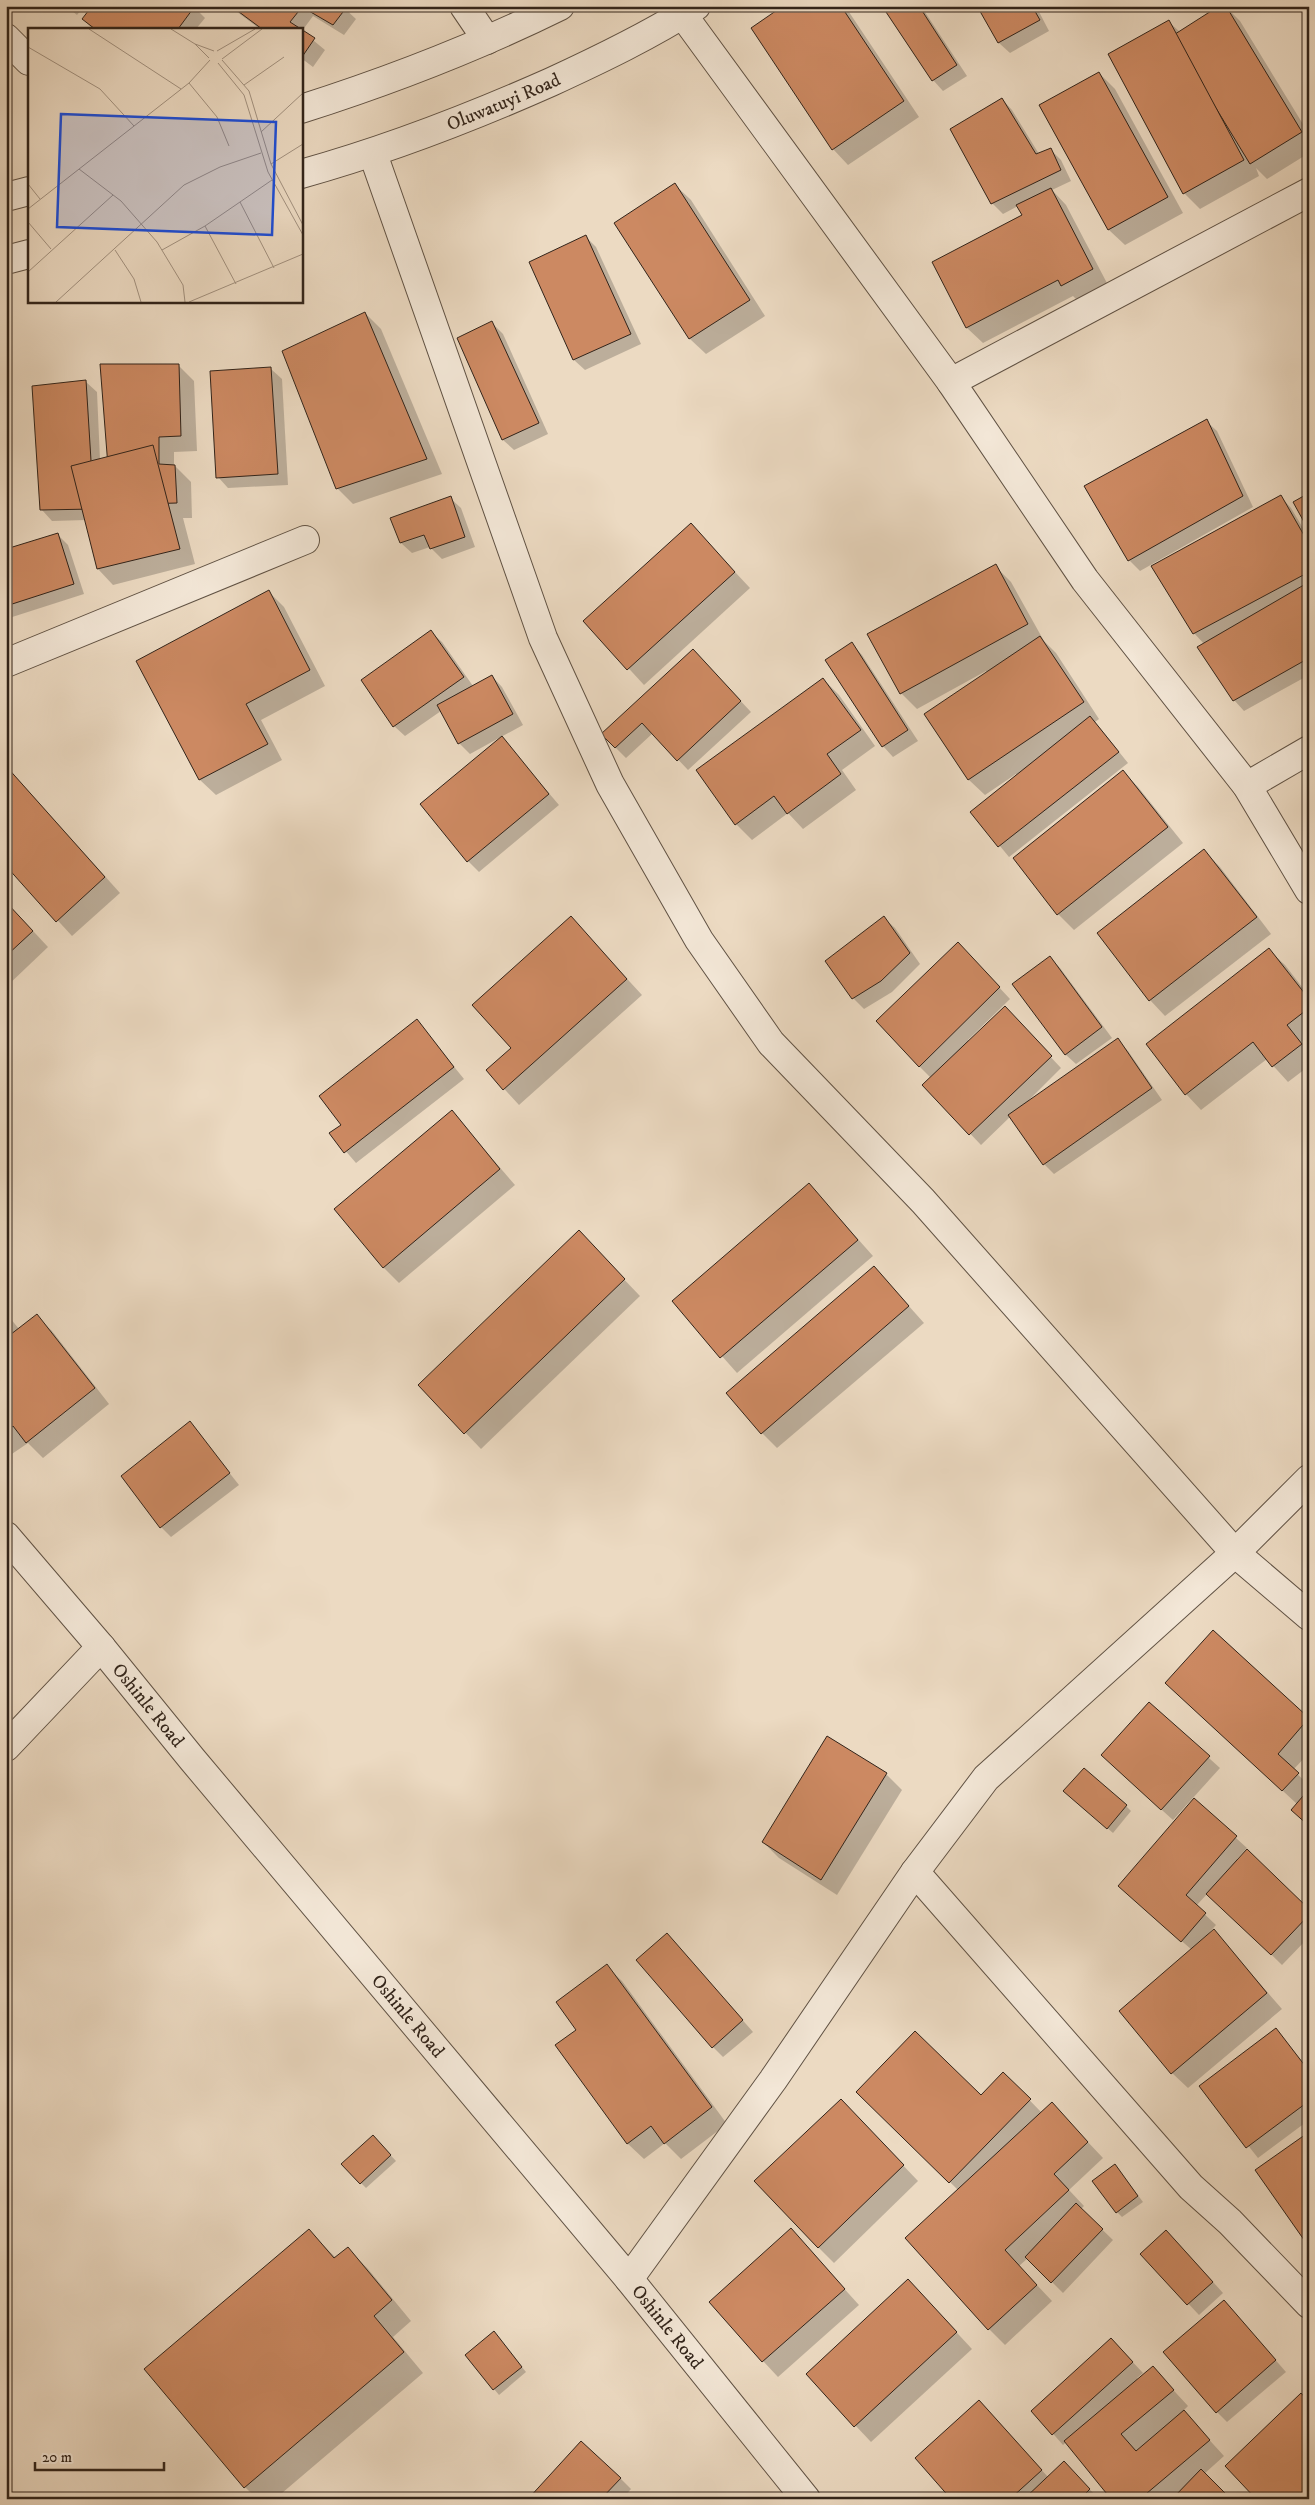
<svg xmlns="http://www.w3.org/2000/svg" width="1315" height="2505" font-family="'IM FELL DW Pica',serif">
  <rect width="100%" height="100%" fill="#ecdac2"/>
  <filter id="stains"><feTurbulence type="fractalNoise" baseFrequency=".004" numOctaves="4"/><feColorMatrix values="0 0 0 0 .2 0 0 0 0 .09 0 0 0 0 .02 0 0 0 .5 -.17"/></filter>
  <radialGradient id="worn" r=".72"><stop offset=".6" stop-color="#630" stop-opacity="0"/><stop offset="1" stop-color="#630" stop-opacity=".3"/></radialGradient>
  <g fill="#0003">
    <path d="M 66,6 L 84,6 L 77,15 Z"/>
    <path d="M 193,6 L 205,18 L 196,29 L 93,29 L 83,19 Z"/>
    <path d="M 229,6 L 342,6 L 356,19 L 344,35 L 313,16 L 302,31 L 325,50 L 313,67 L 301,58 L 301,29 L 260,29 Z"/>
    <path d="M 398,6 L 406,6 L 403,11 Z"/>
    <path d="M 785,6 L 845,6 L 919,117 L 848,165 L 833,149 Z"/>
    <path d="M 884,6 L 921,6 L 967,76 L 943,91 L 933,80 Z"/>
    <path d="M 978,6 L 1036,6 L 1049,31 L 1010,53 L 999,43 Z"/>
    <path d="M 1225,6 L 1240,21 L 1309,134 L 1309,153 L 1267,179 L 1256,168 L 1259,176 L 1200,209 L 1184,193 L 1169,22 L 1180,32 Z"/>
    <path d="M 1099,73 L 1115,89 L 1183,213 L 1125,245 L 1109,230 L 1041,106 Z"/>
    <path d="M 1002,99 L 1012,110 L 1039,154 L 1050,149 L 1061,160 L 1071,181 L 1052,190 L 1066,205 L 1108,285 L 1078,301 L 1073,296 L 983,343 L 967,328 L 933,263 L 1023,215 L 1018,206 L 1003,214 L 992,203 Z"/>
    <path d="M 675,185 L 691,200 L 765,316 L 706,354 L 690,339 L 616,223 Z"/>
    <path d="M 586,237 L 596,247 L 641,344 L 585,370 L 574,360 L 530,263 Z"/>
    <path d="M 365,313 L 381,329 L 442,474 L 353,504 L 337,488 Z"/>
    <path d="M 492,323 L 503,334 L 548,434 L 514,450 L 503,440 L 458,338 Z"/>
    <path d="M 178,365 L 194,381 L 197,451 L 174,452 L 174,465 L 191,482 L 192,518 L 183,518 L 195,564 L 113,585 L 98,569 L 86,520 L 52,521 L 42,510 L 86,382 L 97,392 L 100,460 L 109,458 Z"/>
    <path d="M 271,369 L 282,379 L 288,485 L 228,488 L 218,477 Z"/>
    <path d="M 1206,421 L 1217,431 L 1253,507 L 1140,571 L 1129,560 L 1086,486 Z"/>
    <path d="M 1281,497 L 1291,508 L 1309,538 L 1309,675 L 1244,711 L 1234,700 L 1205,645 L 1194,633 Z"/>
    <path d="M 450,498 L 461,508 L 475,547 L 442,559 L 430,547 L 412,553 L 401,543 Z"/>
    <path d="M 57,534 L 68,545 L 84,594 L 6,619 L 6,551 Z"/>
    <path d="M 706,541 L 750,588 L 644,685 L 585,621 Z"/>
    <path d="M 995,566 L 1011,582 L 1044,641 L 1056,653 L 1099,719 L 1095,722 L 1128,763 L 1009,857 L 972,812 L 1017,776 L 1016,774 L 985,795 L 969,780 L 926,714 L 987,673 L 986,671 L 917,709 L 901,693 Z"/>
    <path d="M 268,591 L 284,607 L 325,686 L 261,720 L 282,760 L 216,795 L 200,780 L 138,662 Z"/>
    <path d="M 431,632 L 442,642 L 473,686 L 492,676 L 502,687 L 523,725 L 470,754 L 459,743 L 441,711 L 405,736 L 394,726 Z"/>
    <path d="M 852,644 L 862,655 L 918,741 L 893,757 L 883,746 Z"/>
    <path d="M 703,661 L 751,712 L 688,770 L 653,733 L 626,758 L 615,747 Z"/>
    <path d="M 823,679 L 839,695 L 875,746 L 842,770 L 856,790 L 803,829 L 788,813 L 752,840 L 736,824 Z"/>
    <path d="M 502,738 L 559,805 L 479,872 L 468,861 Z"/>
    <path d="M 6,766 L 120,893 L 72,936 L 6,864 Z"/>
    <path d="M 1123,772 L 1138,787 L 1183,843 L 1074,930 L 1058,914 L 1015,858 Z"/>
    <path d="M 1204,851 L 1220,867 L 1271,934 L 1165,1016 L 1150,1000 Z"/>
    <path d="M 6,902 L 48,947 L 6,987 Z"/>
    <path d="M 571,918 L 642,995 L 519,1105 L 488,1071 L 512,1048 Z"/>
    <path d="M 884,918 L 895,928 L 920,964 L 892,992 L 864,1009 L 853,998 Z"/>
    <path d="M 1269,950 L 1285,965 L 1309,996 L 1309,1036 L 1301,1042 L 1309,1051 L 1309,1066 L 1288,1082 L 1267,1059 L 1201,1110 L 1186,1094 Z"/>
    <path d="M 968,954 L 1010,999 L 968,1040 L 970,1041 L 1015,1019 L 1061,1068 L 1025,1104 L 1118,1040 L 1128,1051 L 1162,1100 L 1054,1174 L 1044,1164 L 1011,1116 L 981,1145 L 924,1085 L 931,1078 L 919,1066 Z"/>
    <path d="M 1050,957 L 1060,968 L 1112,1038 L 1076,1064 L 1065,1054 Z"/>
    <path d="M 417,1021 L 464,1079 L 356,1163 L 331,1134 L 342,1125 Z"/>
    <path d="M 452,1112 L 515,1185 L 399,1283 L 383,1267 Z"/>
    <path d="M 809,1184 L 873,1256 L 737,1373 L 673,1301 Z"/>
    <path d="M 594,1248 L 640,1296 L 481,1449 L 420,1385 Z"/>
    <path d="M 874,1267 L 924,1323 L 777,1448 L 762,1433 Z"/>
    <path d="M 6,1313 L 19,1329 L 36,1316 L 52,1331 L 109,1404 L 43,1458 L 28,1443 L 6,1458 Z"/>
    <path d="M 190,1423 L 239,1485 L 171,1537 L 161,1527 Z"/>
    <path d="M 1213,1632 L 1309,1720 L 1309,1753 L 1293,1770 L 1309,1785 L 1309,1825 L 1297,1804 L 1182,1698 Z"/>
    <path d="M 1149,1704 L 1220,1768 L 1173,1820 L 1113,1766 Z"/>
    <path d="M 828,1737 L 886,1774 L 902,1790 L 837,1895 L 779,1858 L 763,1842 Z"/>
    <path d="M 1070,1796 L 1126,1806 L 1131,1811 L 1113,1833 Z"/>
    <path d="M 1194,1800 L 1247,1848 L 1237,1859 L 1309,1910 L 1309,1937 L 1282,1965 L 1208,1893 L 1196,1906 L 1216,1925 L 1206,1936 L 1214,1931 L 1282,2009 L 1188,2088 L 1172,2073 L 1192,1950 L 1130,1896 Z"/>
    <path d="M 677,1945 L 753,2032 L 723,2057 L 713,2047 Z"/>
    <path d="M 606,1966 L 622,1981 L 727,2124 L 681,2159 L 665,2143 L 644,2159 L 628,2144 L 556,2046 L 578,2030 Z"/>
    <path d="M 1276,2030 L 1309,2070 L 1309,2120 L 1258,2158 L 1201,2086 Z"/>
    <path d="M 1003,2073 L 1042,2113 L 1052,2104 L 1103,2158 L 1069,2190 L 1084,2206 L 1081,2209 L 1113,2240 L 1063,2293 L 1028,2258 L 1019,2266 L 1052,2301 L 1005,2345 L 989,2329 L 958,2190 L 858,2092 L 981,2097 Z"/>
    <path d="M 856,2116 L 918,2181 L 834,2263 L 818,2247 Z"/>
    <path d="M 378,2142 L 396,2161 L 366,2188 L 342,2164 Z"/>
    <path d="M 1115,2165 L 1143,2202 L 1122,2217 L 1117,2212 Z"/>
    <path d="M 791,2230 L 859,2305 L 778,2377 L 763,2361 Z"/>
    <path d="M 309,2231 L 336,2258 L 348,2249 L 368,2269 L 411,2321 L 393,2337 L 423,2373 L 275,2499 L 257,2499 L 245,2487 Z"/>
    <path d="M 1177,2242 L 1223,2293 L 1199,2315 L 1142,2254 Z"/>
    <path d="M 908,2280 L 972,2349 L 871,2442 L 807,2374 Z"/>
    <path d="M 1224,2301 L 1286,2372 L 1227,2422 L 1217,2412 Z"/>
    <path d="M 498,2338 L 526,2372 L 499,2395 L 466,2355 Z"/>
    <path d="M 1111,2339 L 1143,2373 L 1137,2378 L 1139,2380 L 1153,2368 L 1188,2406 L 1183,2411 L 1224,2456 L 1204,2474 L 1229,2499 L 1113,2499 L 1066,2442 L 1063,2445 L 1033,2411 Z"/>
    <path d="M 979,2401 L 1048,2477 L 1074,2473 L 1099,2499 L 953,2499 Z"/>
    <path d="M 620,2478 L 631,2489 L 622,2499 L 530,2499 Z"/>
  </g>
  <g fill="#cc8962" stroke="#32241a">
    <path d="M 92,6 L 195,6 L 178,29 L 95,29 L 82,19 Z"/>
    <path d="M 231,6 L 344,6 L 346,8 L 333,25 L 302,7 L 290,22 L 301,29 L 262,29 Z"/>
    <path d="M 783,6 L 841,6 L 904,101 L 832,150 L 751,28 Z"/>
    <path d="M 882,6 L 919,6 L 957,65 L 932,81 Z"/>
    <path d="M 977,6 L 1032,6 L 1040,20 L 998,43 Z"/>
    <path d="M 1219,6 L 1226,6 L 1302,132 L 1250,164 L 1172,36 Z"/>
    <path d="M 1169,20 L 1244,160 L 1183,194 L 1108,54 Z"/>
    <path d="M 301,29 L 315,38 L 302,57 L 301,57 Z"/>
    <path d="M 1099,72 L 1168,197 L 1108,230 L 1039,105 Z"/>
    <path d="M 1002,98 L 1036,154 L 1051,148 L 1061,170 L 991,204 L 950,129 Z"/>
    <path d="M 675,183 L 750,300 L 689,339 L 614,223 Z"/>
    <path d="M 1051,188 L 1093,269 L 1061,286 L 1058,280 L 966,328 L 932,262 L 1022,215 L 1016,205 Z"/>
    <path d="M 586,235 L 631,334 L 573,360 L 529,262 Z"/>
    <path d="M 365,312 L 427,459 L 336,489 L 282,351 Z"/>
    <path d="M 492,321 L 539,423 L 502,440 L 457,338 Z"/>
    <path d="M 100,364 L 179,364 L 181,436 L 159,437 L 159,464 L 175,465 L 177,503 L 111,505 Z"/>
    <path d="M 271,367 L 278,474 L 216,478 L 210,371 Z"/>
    <path d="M 86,380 L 94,509 L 40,510 L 32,386 Z"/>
    <path d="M 1207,419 L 1243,496 L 1128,561 L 1084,486 Z"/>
    <path d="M 153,445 L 180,549 L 97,569 L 71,466 Z"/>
    <path d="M 1309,493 L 1309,531 L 1293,502 Z"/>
    <path d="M 1281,495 L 1309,544 L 1309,572 L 1193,634 L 1151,566 Z"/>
    <path d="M 451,496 L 465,537 L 430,549 L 424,535 L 400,543 L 390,518 Z"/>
    <path d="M 691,523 L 735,572 L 627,670 L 583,621 Z"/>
    <path d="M 58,533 L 74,584 L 6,606 L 6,549 Z"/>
    <path d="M 996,564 L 1028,624 L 900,694 L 867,634 Z"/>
    <path d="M 1309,582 L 1309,658 L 1233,701 L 1197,647 Z"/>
    <path d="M 269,590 L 310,670 L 246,704 L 268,744 L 199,780 L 136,661 Z"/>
    <path d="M 431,630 L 464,677 L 393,727 L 361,680 Z"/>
    <path d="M 1040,636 L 1084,702 L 968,780 L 924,714 Z"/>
    <path d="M 852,642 L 908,730 L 882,747 L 825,660 Z"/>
    <path d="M 693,649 L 741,701 L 677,761 L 642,723 L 615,748 L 601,734 Z"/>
    <path d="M 492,675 L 513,714 L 458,744 L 437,705 Z"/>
    <path d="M 823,678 L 861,730 L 827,754 L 841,774 L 787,814 L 774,796 L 735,825 L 696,770 Z"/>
    <path d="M 1090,716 L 1119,752 L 998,847 L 970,812 Z"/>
    <path d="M 502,736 L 549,794 L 467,862 L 420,804 Z"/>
    <path d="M 6,766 L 105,877 L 56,922 L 6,866 Z"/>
    <path d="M 1123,770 L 1168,827 L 1057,915 L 1013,858 Z"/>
    <path d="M 1204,849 L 1257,917 L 1149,1001 L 1097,933 Z"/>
    <path d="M 6,902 L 33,931 L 6,956 Z"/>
    <path d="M 571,916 L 627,979 L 503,1090 L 486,1070 L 511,1048 L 472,1005 Z"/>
    <path d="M 884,916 L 910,953 L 881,981 L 852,999 L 825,961 Z"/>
    <path d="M 958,942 L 1000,987 L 919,1067 L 876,1021 Z"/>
    <path d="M 1269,948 L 1309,999 L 1309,1008 L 1287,1025 L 1302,1044 L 1272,1067 L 1253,1042 L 1185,1095 L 1146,1044 Z"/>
    <path d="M 1050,956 L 1102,1027 L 1065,1055 L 1012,984 Z"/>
    <path d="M 1005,1006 L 1052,1056 L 969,1135 L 922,1085 Z"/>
    <path d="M 417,1019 L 454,1067 L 344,1153 L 329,1133 L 341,1125 L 319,1096 Z"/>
    <path d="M 1118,1038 L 1152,1088 L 1043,1165 L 1008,1115 Z"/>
    <path d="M 452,1110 L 500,1169 L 383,1268 L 334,1209 Z"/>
    <path d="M 809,1183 L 858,1240 L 720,1358 L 672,1301 Z"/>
    <path d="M 579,1230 L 625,1279 L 464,1434 L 418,1385 Z"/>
    <path d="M 874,1266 L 909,1306 L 761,1434 L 726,1393 Z"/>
    <path d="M 37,1314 L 95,1388 L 26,1443 L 13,1426 L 6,1432 L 6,1338 Z"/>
    <path d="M 190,1421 L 230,1473 L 160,1528 L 121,1476 Z"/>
    <path d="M 1213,1630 L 1309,1718 L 1278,1754 L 1299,1773 L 1282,1791 L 1165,1683 Z"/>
    <path d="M 1149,1702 L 1210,1756 L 1161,1810 L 1101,1755 Z"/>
    <path d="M 827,1736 L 887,1773 L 821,1880 L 762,1842 Z"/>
    <path d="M 1084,1768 L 1127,1805 L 1107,1829 L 1063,1791 Z"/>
    <path d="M 1309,1789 L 1309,1826 L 1291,1810 Z"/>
    <path d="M 1194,1798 L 1237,1836 L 1186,1895 L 1206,1913 L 1181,1942 L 1118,1886 Z"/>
    <path d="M 1247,1849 L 1309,1909 L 1309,1915 L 1271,1955 L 1206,1894 Z"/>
    <path d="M 1214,1929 L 1267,1993 L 1171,2074 L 1119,2011 Z"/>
    <path d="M 667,1933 L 743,2020 L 712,2048 L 636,1960 Z"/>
    <path d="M 607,1964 L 712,2107 L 664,2144 L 651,2126 L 627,2144 L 555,2045 L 576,2030 L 556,2002 Z"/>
    <path d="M 1276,2028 L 1309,2071 L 1309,2101 L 1246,2148 L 1199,2086 Z"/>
    <path d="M 915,2031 L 981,2095 L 1003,2072 L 1031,2099 L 949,2183 L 856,2092 Z"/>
    <path d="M 841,2099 L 904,2165 L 818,2248 L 754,2181 Z"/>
    <path d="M 1052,2102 L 1088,2142 L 1054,2174 L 1069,2190 L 1005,2250 L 1037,2285 L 988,2330 L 905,2238 Z"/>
    <path d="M 1309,2132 L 1309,2247 L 1255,2170 Z"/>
    <path d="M 373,2135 L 391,2155 L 360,2184 L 341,2164 Z"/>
    <path d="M 1115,2164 L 1138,2196 L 1116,2213 L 1092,2181 Z"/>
    <path d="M 1076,2203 L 1103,2229 L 1051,2283 L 1025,2257 Z"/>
    <path d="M 791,2228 L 845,2289 L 762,2362 L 709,2302 Z"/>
    <path d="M 309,2229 L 334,2258 L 348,2247 L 392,2300 L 374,2316 L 404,2352 L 244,2488 L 144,2369 Z"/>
    <path d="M 1166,2230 L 1213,2282 L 1187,2305 L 1140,2254 Z"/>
    <path d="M 908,2279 L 957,2332 L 854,2427 L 806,2374 Z"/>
    <path d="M 1224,2300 L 1276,2360 L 1216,2413 L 1163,2352 Z"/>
    <path d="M 494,2331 L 522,2367 L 493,2390 L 465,2355 Z"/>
    <path d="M 1111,2338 L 1133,2362 L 1052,2435 L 1031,2411 Z"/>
    <path d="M 1153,2366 L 1174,2390 L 1121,2434 L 1136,2451 L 1184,2410 L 1210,2440 L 1140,2499 L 1111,2499 L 1064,2441 Z"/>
    <path d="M 1301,2393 L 1309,2402 L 1309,2499 L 1256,2499 L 1225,2466 Z"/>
    <path d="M 979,2400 L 1042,2470 L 1010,2499 L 951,2499 L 915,2458 Z"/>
    <path d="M 581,2441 L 621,2478 L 601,2499 L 528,2499 Z"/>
    <path d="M 1064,2461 L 1090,2489 L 1080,2499 L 1024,2499 Z"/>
    <path d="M 1201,2469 L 1231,2499 L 1172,2499 Z"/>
  </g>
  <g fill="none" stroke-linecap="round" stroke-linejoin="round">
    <g stroke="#605244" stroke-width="30">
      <g id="minor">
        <path d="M 464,6 L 487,40"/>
        <path d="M 683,15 L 951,382 L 1085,580 L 1247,786 L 1309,890"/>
        <path d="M 6,38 L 29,61"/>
        <path d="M 373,154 L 543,638 L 610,784 L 699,940 L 771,1043 L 923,1201 L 1235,1553 L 1309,1616"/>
        <path d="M 951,382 L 1309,192"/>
        <path d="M 6,663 L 305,540"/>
        <path d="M 1247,786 L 1309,750"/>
        <path id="s1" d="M 6,1536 L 101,1647 L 192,1759 L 629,2279 L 806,2499"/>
        <path d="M 6,1747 L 101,1647"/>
        <path d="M 915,1872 L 1191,2187 L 1230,2222 L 1309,2304"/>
        <path d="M 629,2279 L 773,2080 L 915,1872 L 986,1778 L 1235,1553 L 1309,1479"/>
      </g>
    </g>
    <g stroke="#605244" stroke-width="30">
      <g id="tertiary">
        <path d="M 301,109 C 389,81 477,47 560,6"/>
        <path id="s2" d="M 301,174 C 387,150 470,118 551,82 C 601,59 651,35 696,6"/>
        <path d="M 6,197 L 29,191"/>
        <path d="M 6,260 L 29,254"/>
      </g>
    </g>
    <use href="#minor" stroke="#f3e7d7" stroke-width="28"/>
    <use href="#tertiary" stroke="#f3e7d7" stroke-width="28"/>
  </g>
  <g text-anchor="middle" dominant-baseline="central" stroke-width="4.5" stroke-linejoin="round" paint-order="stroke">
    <g font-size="19" fill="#32241a" stroke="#f3e7d7">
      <text stroke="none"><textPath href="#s2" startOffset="215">Oluwatuyi Road</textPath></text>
      <text stroke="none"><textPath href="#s1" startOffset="221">Oshinle Road</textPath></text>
      <text stroke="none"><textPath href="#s1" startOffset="626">Oshinle Road</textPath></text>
      <text stroke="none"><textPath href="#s1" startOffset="1031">Oshinle Road</textPath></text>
    </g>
  </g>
  <g transform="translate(28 28)">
    <rect width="275" height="275" fill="#ecdac2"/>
    <path fill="none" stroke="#a2917f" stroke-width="1" d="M 61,1 L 153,61M 143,1 L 167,16 L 186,23M 167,16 L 181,30M 0,19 L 72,61 L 106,98M 189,23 L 227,1M 194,31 L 234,1M 194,32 L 221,63 L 243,136 L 275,197M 190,35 L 216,67 L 240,144 L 275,207M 161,55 L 189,89 L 201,118M 216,57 L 256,29M 233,104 L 275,65M 243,136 L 275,116M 51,141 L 93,173 L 129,214 L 155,257 L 157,274M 0,156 L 12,171M 212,174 L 246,240M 0,181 L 161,55 L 182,32M 0,194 L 23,221M 177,198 L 208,256M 87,222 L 106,251 L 113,274M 134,222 L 177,198 L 244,152M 0,244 L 85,167M 28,274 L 156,157 L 192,139 L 233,125M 161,274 L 275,226"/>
    <path fill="#1d4ed8" fill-opacity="0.15" stroke="#1d4ed8" stroke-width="2.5" d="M 33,86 L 248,94 L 244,207 L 29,199 Z"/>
    <rect width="275" height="275" fill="none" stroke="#32241a" stroke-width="2.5"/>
  </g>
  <rect width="1315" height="2505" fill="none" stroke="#ecdac2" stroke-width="25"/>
  <rect x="8" y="8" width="1300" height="2490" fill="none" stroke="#32241a" stroke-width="2.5"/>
  <rect x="12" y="12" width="1290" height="2480" fill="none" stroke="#32241a"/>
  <path d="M35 2462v8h129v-8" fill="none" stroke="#32241a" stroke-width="2.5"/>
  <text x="42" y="2462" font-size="15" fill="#32241a" stroke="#f3e7d7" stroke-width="4" paint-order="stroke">20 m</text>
  <rect width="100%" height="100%" filter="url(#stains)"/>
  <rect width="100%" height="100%" fill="url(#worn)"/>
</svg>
